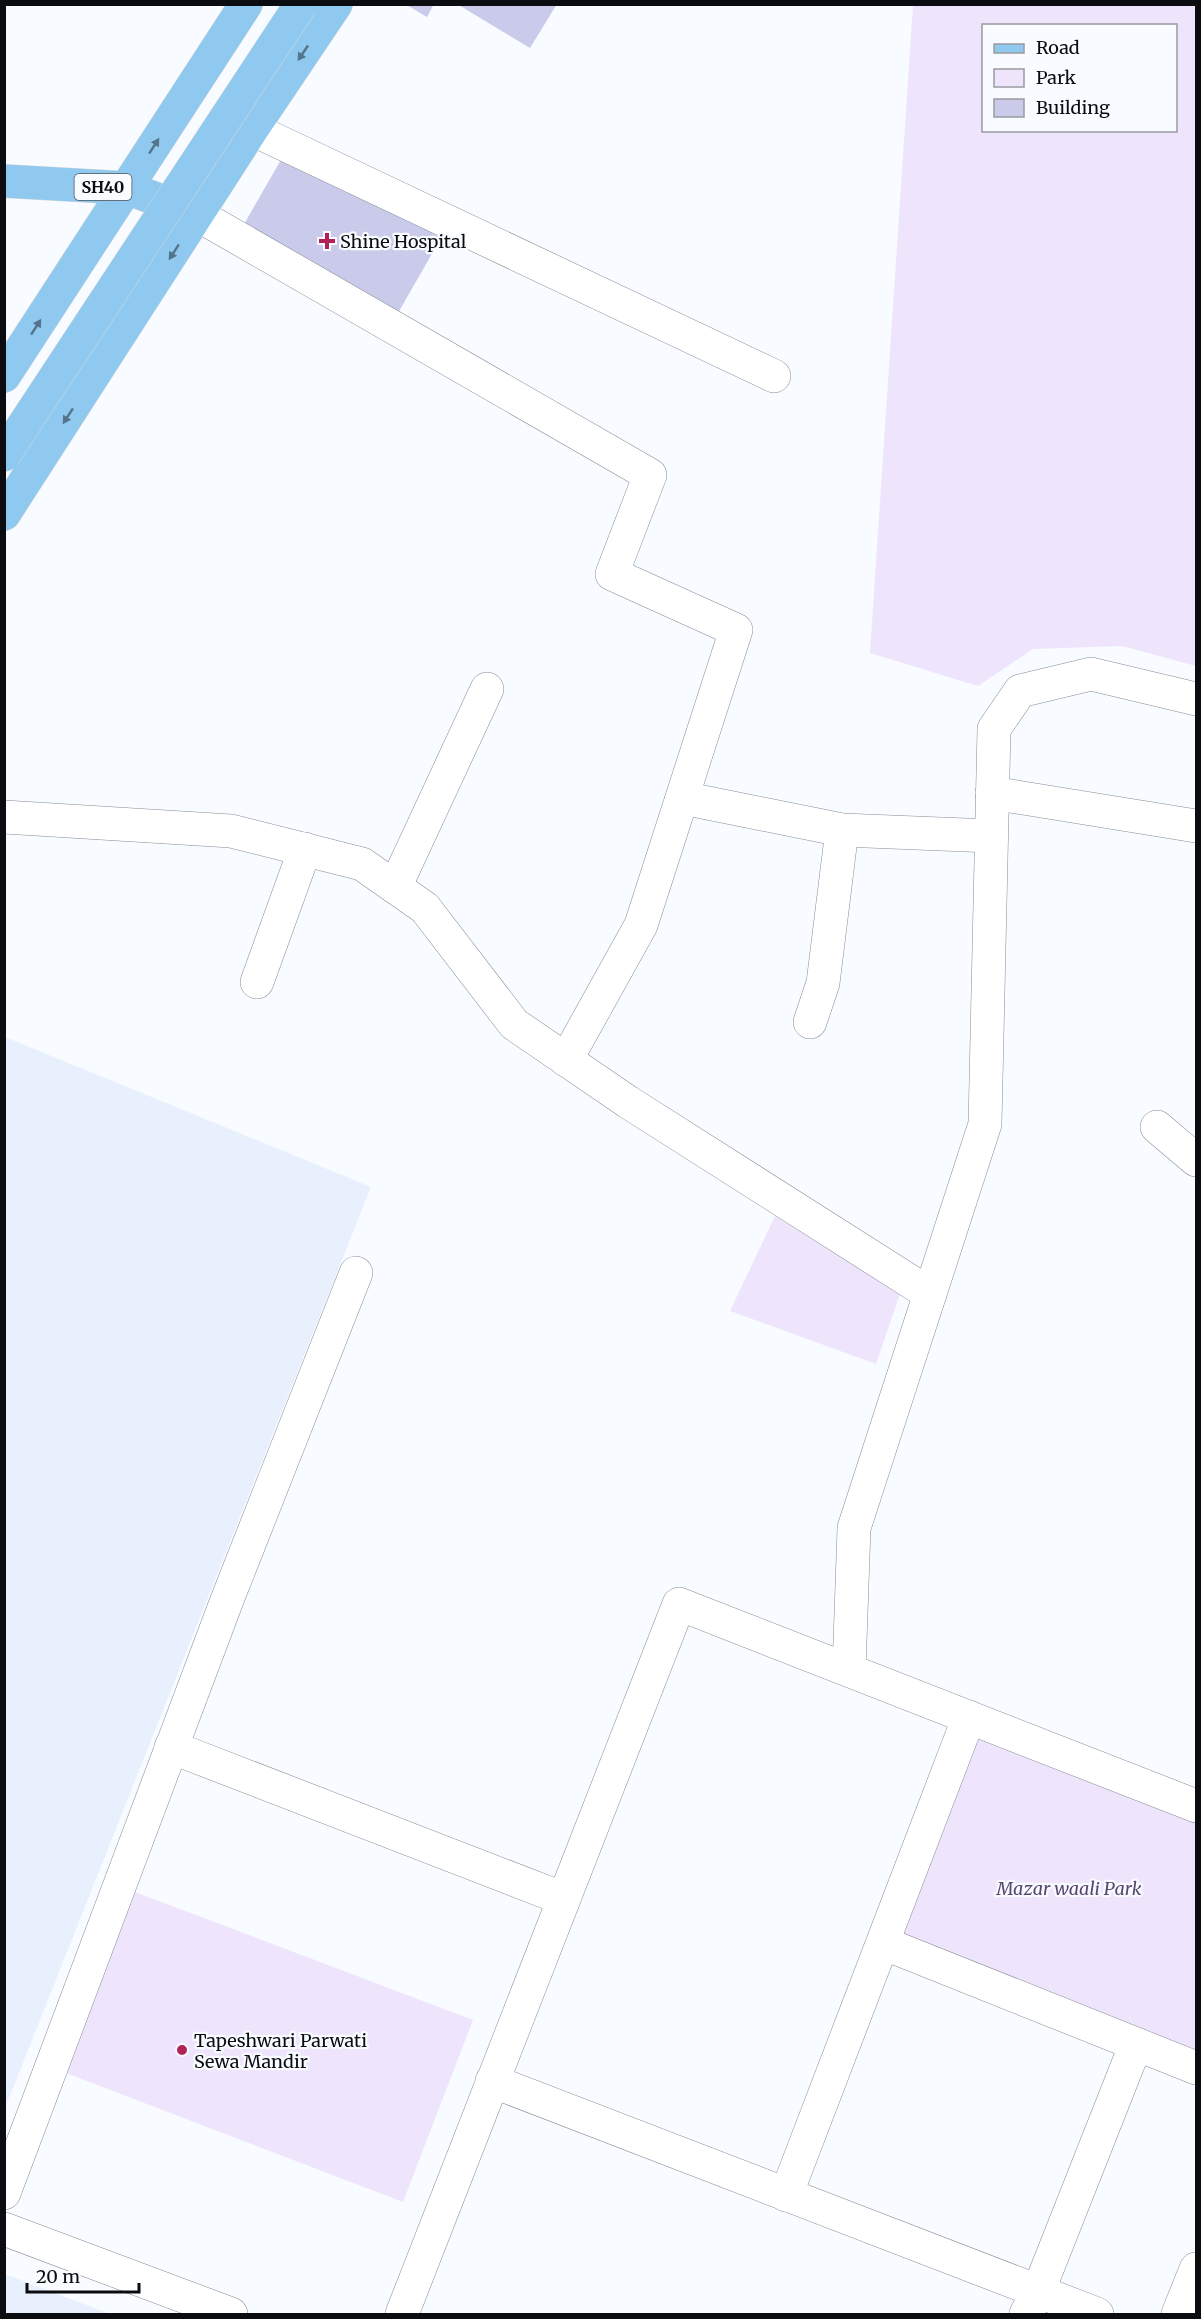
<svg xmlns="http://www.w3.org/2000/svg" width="1201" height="2319" font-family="Merriweather,serif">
  <rect width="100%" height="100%" fill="#f8fbff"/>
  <g fill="#e8f0fe">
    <path d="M 5,1037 L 371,1187 L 5,2108 Z"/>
    <path d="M 4,2274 L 5,2274 L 110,2314 L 5,2314 Z"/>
  </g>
  <g fill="#eee5fd" fill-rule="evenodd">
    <path d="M 913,5 L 1196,5 L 1196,666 L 1122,646 L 1033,649 L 978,686 L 870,653 ZM 984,26 L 1176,26 L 1176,130 L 984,130 Z"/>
    <path d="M 775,1216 L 900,1294 L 876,1364 L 730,1311 Z"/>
    <path d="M 976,1734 L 1196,1820 L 1196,2056 L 895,1937 Z"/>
    <path d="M 135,1892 L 473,2020 L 403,2202 L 66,2073 Z"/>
  </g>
  <g fill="#cacbea">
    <path d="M 405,4 L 434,4 L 427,17 Z"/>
    <path d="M 457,4 L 557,4 L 530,48 Z"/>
    <path d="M 286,151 L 441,238 L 394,320 L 239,233 Z"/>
  </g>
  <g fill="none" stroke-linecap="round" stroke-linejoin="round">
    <g stroke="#878d96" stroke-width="34">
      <g id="minor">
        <path d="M 252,129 L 774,376"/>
        <path d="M 198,215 L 650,475 L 612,574 L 736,630 L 641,925 L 566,1060"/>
        <path d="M 992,793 L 1196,826"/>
        <path d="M 683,798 L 842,830 L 991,836"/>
        <path d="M 4,817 L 231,831 L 362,864 L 425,908 L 514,1024 L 628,1102 L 930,1294"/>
        <path d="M 395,887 L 487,689"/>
        <path d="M 257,982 L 305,849"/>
        <path d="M 810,1022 L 823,983 L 842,830"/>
        <path d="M 1157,1127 L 1196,1160"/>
        <path d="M 849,1670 L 854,1528 L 985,1124 L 994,729 L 1020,691 L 1091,674 L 1196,699"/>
        <path d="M 171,1747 L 564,1899"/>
        <path d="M 883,1943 L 1196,2068"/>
        <path d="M 492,2081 L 1097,2314"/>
        <path d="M 4,2193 L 227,1600 L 356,1273"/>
        <path d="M 786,2195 L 969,1717"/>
        <path d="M 4,2229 L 231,2314"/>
        <path d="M 402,2314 L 679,1604 L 1196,1806"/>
        <path d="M 1026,2314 L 1038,2292 L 1136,2044"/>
        <path d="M 1178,2314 L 1196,2269"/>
      </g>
    </g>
    <g stroke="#d8d8d9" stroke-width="34">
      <g id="major">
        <path d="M 4,181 L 127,188 L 196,214"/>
        <path d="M 4,376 L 246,4"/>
        <path d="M 4,514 L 252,129 L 336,4"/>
      </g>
    </g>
    <use href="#minor" stroke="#fff" stroke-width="33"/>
    <use href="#major" stroke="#8fc9ef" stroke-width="33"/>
    <g stroke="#d8d8d9" stroke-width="34" stroke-linecap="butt">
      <path id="major-bridge" d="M 4,455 L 301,4"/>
    </g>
    <use href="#major-bridge" stroke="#8fc9ef" stroke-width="33"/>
  </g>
  <defs><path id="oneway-solid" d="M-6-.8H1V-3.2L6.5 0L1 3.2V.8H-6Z" transform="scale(1.5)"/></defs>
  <g fill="#53748a">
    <use href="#oneway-solid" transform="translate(303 53) rotate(124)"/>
    <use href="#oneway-solid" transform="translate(154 146) rotate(-57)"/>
    <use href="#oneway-solid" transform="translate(174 252) rotate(123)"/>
    <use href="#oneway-solid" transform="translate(36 327) rotate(-57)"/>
    <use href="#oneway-solid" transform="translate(68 416) rotate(123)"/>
  </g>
  <g fill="#b22256" stroke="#f8fbff" stroke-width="2">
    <path d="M324 232h6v6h6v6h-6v6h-6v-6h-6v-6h6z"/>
    <circle cx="182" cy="2050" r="6"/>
  </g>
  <g text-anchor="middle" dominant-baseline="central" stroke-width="4.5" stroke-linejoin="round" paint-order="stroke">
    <rect fill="#f8fbff" stroke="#515457" stroke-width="1.5" x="74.5" y="174" width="57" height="26" rx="4.5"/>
    <g font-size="16" font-weight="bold" fill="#0a0c0f">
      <text x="103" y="187">SH40</text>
    </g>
    <g font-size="18" fill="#0a0c0f" stroke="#f8fbff" text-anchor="start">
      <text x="340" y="241">Shine Hospital</text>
      <text x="194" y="2040">Tapeshwari Parwati<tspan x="194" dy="21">Sewa Mandir</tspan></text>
    </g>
    <g font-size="18" font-style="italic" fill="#584671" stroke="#f8fbff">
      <text x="1069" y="1888">Mazar waali Park</text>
    </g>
  </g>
  <rect width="1201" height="2319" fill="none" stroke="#0a0c0f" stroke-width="12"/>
  <rect x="982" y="24" width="195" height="108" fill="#f8fbff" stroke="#999b9f" stroke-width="1.5"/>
  <rect x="994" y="44" width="30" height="9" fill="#8fc9ef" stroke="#999b9f" stroke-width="1.5"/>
  <text x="1036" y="54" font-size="18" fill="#0a0c0f">Road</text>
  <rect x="994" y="69" width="30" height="18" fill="#eee5fd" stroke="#999b9f" stroke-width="1.5"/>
  <text x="1036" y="84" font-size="18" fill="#0a0c0f">Park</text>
  <rect x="994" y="99" width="30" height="18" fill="#cacbea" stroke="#999b9f" stroke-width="1.5"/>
  <text x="1036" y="114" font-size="18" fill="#0a0c0f">Building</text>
  <path d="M27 2283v9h112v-9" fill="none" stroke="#0a0c0f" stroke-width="3"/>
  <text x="36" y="2283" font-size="18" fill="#0a0c0f" stroke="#f8fbff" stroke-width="4.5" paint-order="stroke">20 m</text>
</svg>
